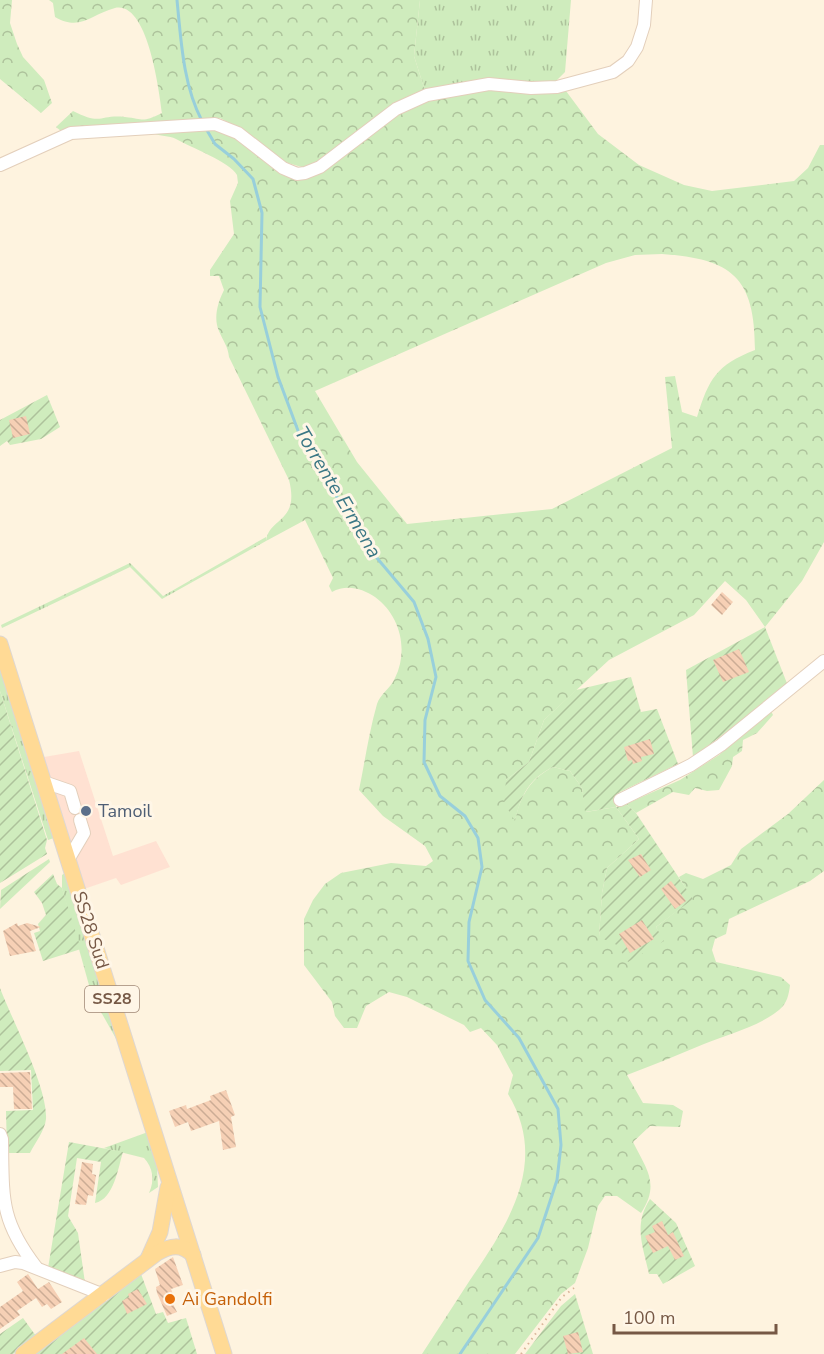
<svg xmlns="http://www.w3.org/2000/svg" width="824" height="1354" font-family="'Nunito Sans',sans-serif">
  <defs>
    <pattern id="grass-tufts" width="24" height="20" patternUnits="userSpaceOnUse" patternTransform="scale(1.5)"><rect width="24" height="20" fill="#cfecbd"/><path d="M3 7l-1-3M5 7V3M7 7l1-3M15 17l-1-3M17 17v-4M19 17l1-3" fill="none" stroke="#adc29b"/></pattern>
    <pattern id="forest-crowns" width="20" height="18" patternUnits="userSpaceOnUse" patternTransform="scale(1.5)"><rect width="20" height="18" fill="#cfecbd"/><path d="M2 6a3 3 0 1 1 6 0M12 15a3 3 0 1 1 6 0" fill="none" stroke="#adc29b"/></pattern>
    <pattern id="garden-furrows" width="10" height="10" patternUnits="userSpaceOnUse" patternTransform="scale(1.5)"><rect width="10" height="10" fill="#cfecbd"/><path d="M-1 1l2-2M0 10L10 0M9 11l2-2" fill="none" stroke="#adc29b"/></pattern>
    <pattern id="building-back-hatch" width="6" height="6" patternUnits="userSpaceOnUse" patternTransform="scale(1.5)"><rect width="6" height="6" fill="#f6d0b5"/><path d="M-1 5l2 2M0 0l6 6M5-1l2 2" fill="none" stroke="#ccac95"/></pattern>
  </defs>
  <rect width="100%" height="100%" fill="#fef3df"/>
  <path fill="#ffe1d2" d="M 79,751 L 113,856 L 156,841 L 170,867 L 121,885 L 116,878 L 84,889 L 44,757 Z"/>
  <g fill="url(#grass-tufts)">
    <path d="M 420,0 L 571,0 L 565,72 L 556,81 L 550,82 L 478,81 L 425,91 L 414,56 Z"/>
    <path d="M 266,537 L 266,541 L 162,599 L 130,567 L 2,628 L 1,625 L 130,563 L 163,596 Z"/>
    <path d="M 0,667 L 54,838 L 48,840 L 0,691 Z"/>
    <path d="M 65,873 L 119,1044 L 92,996 L 62,888 L 62,875 Z"/>
    <path d="M 148,1132 L 157,1168 L 158,1187 L 149,1193 C 155,1180 153,1168 144,1158 L 104,1148 Z"/>
  </g>
  <g fill="url(#forest-crowns)" fill-rule="evenodd">
    <path d="M 0,0 L 12,0 L 10,23 L 17,44 L 23,57 L 44,80 L 52,103 L 41,113 L 0,79 Z"/>
    <path d="M 49,0 L 420,0 L 414,56 L 425,91 L 385,110 L 323,159 L 305,168 L 281,161 L 243,130 L 220,118 L 61,131 L 56,127 L 73,111 C 102,126 100,114 125,117 C 145,119 141,123 162,113 C 159,91 148,1 115,8 C 91,14 81,32 55,17 L 53,3 Z"/>
    <path d="M 481,89 L 537,93 L 566,91 L 598,134 L 639,165 L 684,185 L 712,191 L 794,181 L 808,168 L 820,145 L 824,145 L 824,542 L 802,581 L 765,627 L 746,600 L 725,581 L 694,615 L 609,660 L 544,720 L 529,762 L 506,780 L 515,820 C 521,795 530,779 553,767 L 570,771 L 582,788 L 586,812 L 616,807 L 639,839 L 607,868 L 602,893 L 599,937 L 663,942 L 656,927 L 692,899 L 679,877 L 686,873 L 703,879 L 731,865 L 741,849 L 788,814 L 824,780 L 824,871 L 810,881 L 729,919 L 726,934 L 715,939 L 712,950 L 716,962 L 781,977 L 790,985 C 789,994 787,1004 779,1010 C 758,1027 728,1034 704,1044 C 678,1055 653,1065 627,1075 L 643,1103 L 673,1105 L 683,1111 L 680,1127 L 650,1126 L 633,1142 C 647,1170 660,1184 641,1213 L 617,1196 L 605,1196 L 598,1206 L 588,1248 L 575,1283 L 561,1294 L 515,1354 L 422,1354 C 438,1329 454,1305 470,1280 C 509,1223 549,1162 508,1094 L 513,1075 L 497,1045 L 481,1028 L 470,1032 L 464,1025 L 407,997 L 389,992 L 366,1006 L 357,1028 L 344,1028 L 335,1016 L 332,1002 L 304,965 L 304,919 L 313,900 L 325,884 L 341,873 L 391,863 L 426,866 L 433,861 L 425,846 L 383,816 L 359,790 C 365,761 369,732 377,704 C 380,694 391,688 395,678 C 409,650 400,615 375,597 C 362,588 346,584 332,592 L 329,586 L 333,578 L 305,520 L 266,541 C 269,517 300,523 289,480 L 229,357 C 228,346 223,341 219,331 C 213,318 218,302 224,290 L 219,276 L 210,276 L 210,270 L 234,234 L 230,201 L 238,183 L 237,175 C 230,162 190,147 176,139 C 169,135 160,137 153,133 L 216,129 L 232,135 L 293,177 L 416,103 ZM 662,254 C 732,259 755,277 755,350 C 716,365 709,379 697,417 L 682,412 L 675,376 L 665,377 L 672,448 L 552,509 L 407,524 L 357,462 L 315,391 L 606,263 L 635,255 Z"/>
    <path d="M 771,711 L 773,715 L 757,733 L 743,740 L 742,751 L 733,757 L 732,766 L 719,790 L 707,791 L 695,788 L 689,795 L 673,792 L 636,813 L 626,804 L 680,780 L 719,755 Z"/>
  </g>
  <g fill="url(#garden-furrows)">
    <path d="M 47,395 L 60,427 L 41,439 L 10,445 L 7,441 L 0,446 L 0,420 Z"/>
    <path d="M 765,627 L 788,686 L 693,757 L 686,670 Z"/>
    <path d="M 631,677 L 641,712 L 657,709 L 678,764 L 620,792 L 615,798 L 616,807 L 626,804 L 636,813 L 693,899 L 656,927 L 664,941 L 628,962 L 617,945 L 599,937 L 602,893 L 607,868 L 639,839 L 616,807 L 585,812 L 582,788 L 570,771 L 553,767 C 529,779 521,795 515,821 L 504,803 L 506,780 L 529,762 L 544,720 L 576,690 Z"/>
    <path d="M 0,691 L 47,840 L 45,848 L 47,854 L 0,883 Z"/>
    <path d="M 49,859 L 50,862 L 0,909 L 1,890 Z"/>
    <path d="M 53,874 L 57,884 L 62,888 L 81,949 L 43,961 L 34,933 L 40,931 L 38,924 L 46,915 L 42,903 L 34,892 Z"/>
    <path d="M 0,988 C 12,1020 48,1088 46,1119 C 45,1130 35,1143 30,1153 L 7,1153 L 6,1111 L 33,1110 L 31,1070 L 0,1071 Z"/>
    <path d="M 69,1142 L 123,1152 C 118,1168 114,1199 95,1203 L 101,1162 L 77,1158 L 68,1216 L 78,1233 L 85,1283 L 48,1268 Z"/>
    <path d="M 650,1199 L 676,1223 L 695,1266 L 663,1284 L 657,1274 L 649,1274 C 643,1246 633,1225 650,1199 Z"/>
    <path d="M 141,1274 L 156,1314 L 163,1312 L 168,1323 L 186,1318 L 197,1354 L 35,1354 Z"/>
    <path d="M 575,1294 L 593,1354 L 525,1354 L 561,1306 Z"/>
    <path d="M 23,1318 L 36,1336 L 13,1354 L 0,1354 L 0,1334 Z"/>
  </g>
  <g fill="none" stroke-linecap="round" stroke-linejoin="round">
    <g stroke="#98cfdb" stroke-width="3">
      <path d="M 177,0 C 181,40 183,85 202,121"/>
      <path d="M 205,127 L 215,144 L 234,159 L 253,179 L 262,213 L 260,307 L 278,377 L 300,436 L 366,545 L 414,602 L 428,639 L 436,677 L 425,720 L 424,762 L 440,796 L 465,816 L 478,838 L 482,867 L 469,922 L 468,961 L 485,1000 L 519,1038 L 558,1109 L 561,1145 L 557,1180 L 538,1238 L 460,1354"/>
    </g>
  </g>
  <g fill="url(#building-back-hatch)">
    <path d="M 26,416 L 30,434 L 13,438 L 9,420 Z"/>
    <path d="M 722,592 L 733,602 L 722,615 L 711,605 Z"/>
    <path d="M 739,649 L 749,672 L 723,682 L 713,660 Z"/>
    <path d="M 650,739 L 654,754 L 641,757 L 642,761 L 633,764 L 632,760 L 628,761 L 624,747 Z"/>
    <path d="M 641,854 L 651,870 L 640,877 L 628,860 Z"/>
    <path d="M 671,881 L 686,901 L 675,909 L 661,889 Z"/>
    <path d="M 642,920 L 654,939 L 630,953 L 619,934 Z"/>
    <path d="M 17,923 L 18,926 L 27,923 L 41,927 L 30,931 L 36,951 L 10,956 L 3,931 Z"/>
    <path d="M 30,1072 L 32,1109 L 14,1109 L 13,1087 L 0,1087 L 0,1073 Z"/>
    <path d="M 226,1090 L 235,1115 L 231,1117 L 236,1147 L 223,1150 L 219,1121 L 191,1131 L 188,1122 L 175,1127 L 169,1111 L 186,1105 L 187,1109 L 211,1100 L 210,1096 Z"/>
    <path d="M 82,1162 L 93,1164 L 92,1174 L 96,1175 L 93,1196 L 88,1195 L 86,1205 L 75,1204 Z"/>
    <path d="M 662,1221 L 668,1235 L 673,1232 L 684,1256 L 675,1260 L 668,1246 L 653,1253 L 645,1236 L 655,1232 L 652,1226 Z"/>
    <path d="M 173,1257 L 183,1285 L 171,1289 L 174,1297 L 170,1298 L 177,1312 L 167,1316 L 157,1293 L 156,1287 L 160,1285 L 155,1269 Z"/>
    <path d="M 28,1274 L 38,1289 L 49,1282 L 62,1302 L 51,1309 L 47,1304 L 42,1307 L 36,1298 L 17,1311 L 20,1315 L 0,1329 L 0,1307 L 23,1291 L 17,1282 Z"/>
    <path d="M 138,1289 L 147,1304 L 127,1314 L 122,1301 L 129,1297 L 128,1294 Z"/>
    <path d="M 578,1332 L 583,1352 L 568,1354 L 563,1336 Z"/>
    <path d="M 84,1338 L 97,1354 L 62,1354 Z"/>
  </g>
  <g fill="none" stroke-linecap="round" stroke-linejoin="round">
    <g stroke="#e3cfbb" stroke-width="14">
      <g id="minor">
        <path d="M 0,165 L 71,133 L 215,124 L 238,133 L 283,168 L 297,174 L 305,173 L 320,167 L 396,109 L 427,95 L 489,84 L 531,88 L 557,87 L 613,72 L 628,61 L 637,47 L 644,25 L 646,0"/>
        <path d="M 44,782 L 70,791 L 75,808"/>
        <path d="M 620,800 L 691,765 L 721,745 L 824,661"/>
        <path d="M 68,860 L 84,833 L 80,820"/>
        <path d="M 0,1134 L 2,1139 C 3,1199 0,1220 36,1267"/>
        <path d="M 0,1266 L 15,1262 L 23,1263 L 104,1295"/>
      </g>
    </g>
    <g stroke="#ded7d2" stroke-width="17">
      <g id="major">
        <path d="M 0,644 L 224,1354"/>
        <path d="M 148,1259 L 160,1232 L 168,1187"/>
        <path d="M 23,1354 L 157,1253 C 170,1246 181,1243 193,1255"/>
      </g>
    </g>
    <path stroke="#dab498" stroke-width="2" stroke-dasharray="1.5 4.5" stroke-linecap="butt" d="M 521,1354 L 562,1297 L 574,1288"/>
    <use href="#minor" stroke="#fff" stroke-width="12"/>
    <use href="#major" stroke="#ffda95" stroke-width="15"/>
  </g>
  <circle fill="#5c6f8a" stroke="#fff6e7" stroke-width="2" cx="86" cy="811" r="6"/>
  <circle fill="#e8710a" stroke="#fff6e7" stroke-width="2" cx="170" cy="1299" r="6"/>
  <g text-anchor="middle" dominant-baseline="central" stroke-width="6" stroke-linejoin="round" paint-order="stroke">
    <rect fill="#fff6e7" stroke="#9f8776" stroke-width="1.5" x="85" y="986" width="54" height="26" rx="4.5"/>
    <g font-size="16" font-weight="bold" fill="#765845">
      <text x="112" y="999">SS28</text>
    </g>
    <g font-size="18" fill="#4e5e75" stroke="#fff6e7" text-anchor="start">
      <text x="98" y="811">Tamoil</text>
    </g>
    <g font-size="18" fill="#765845" stroke="#fff6e7">
      <text transform="translate(91 930) rotate(72)">SS28 Sud</text>
    </g>
    <g font-size="18" fill="#c56008" stroke="#fff6e7" text-anchor="start">
      <text x="182" y="1299">Ai Gandolfi</text>
    </g>
    <g font-size="20" font-style="italic" fill="#3b7785" stroke="#fff6e7">
      <text transform="translate(338 492) rotate(59)">Torrente Ermena</text>
    </g>
  </g>
  <path d="M614 1324v9h162v-9" fill="none" stroke="#765845" stroke-width="3"/>
  <text x="623" y="1324" font-size="18" fill="#765845" stroke="#fff6e7" stroke-width="4.5" paint-order="stroke">100 m</text>
</svg>
